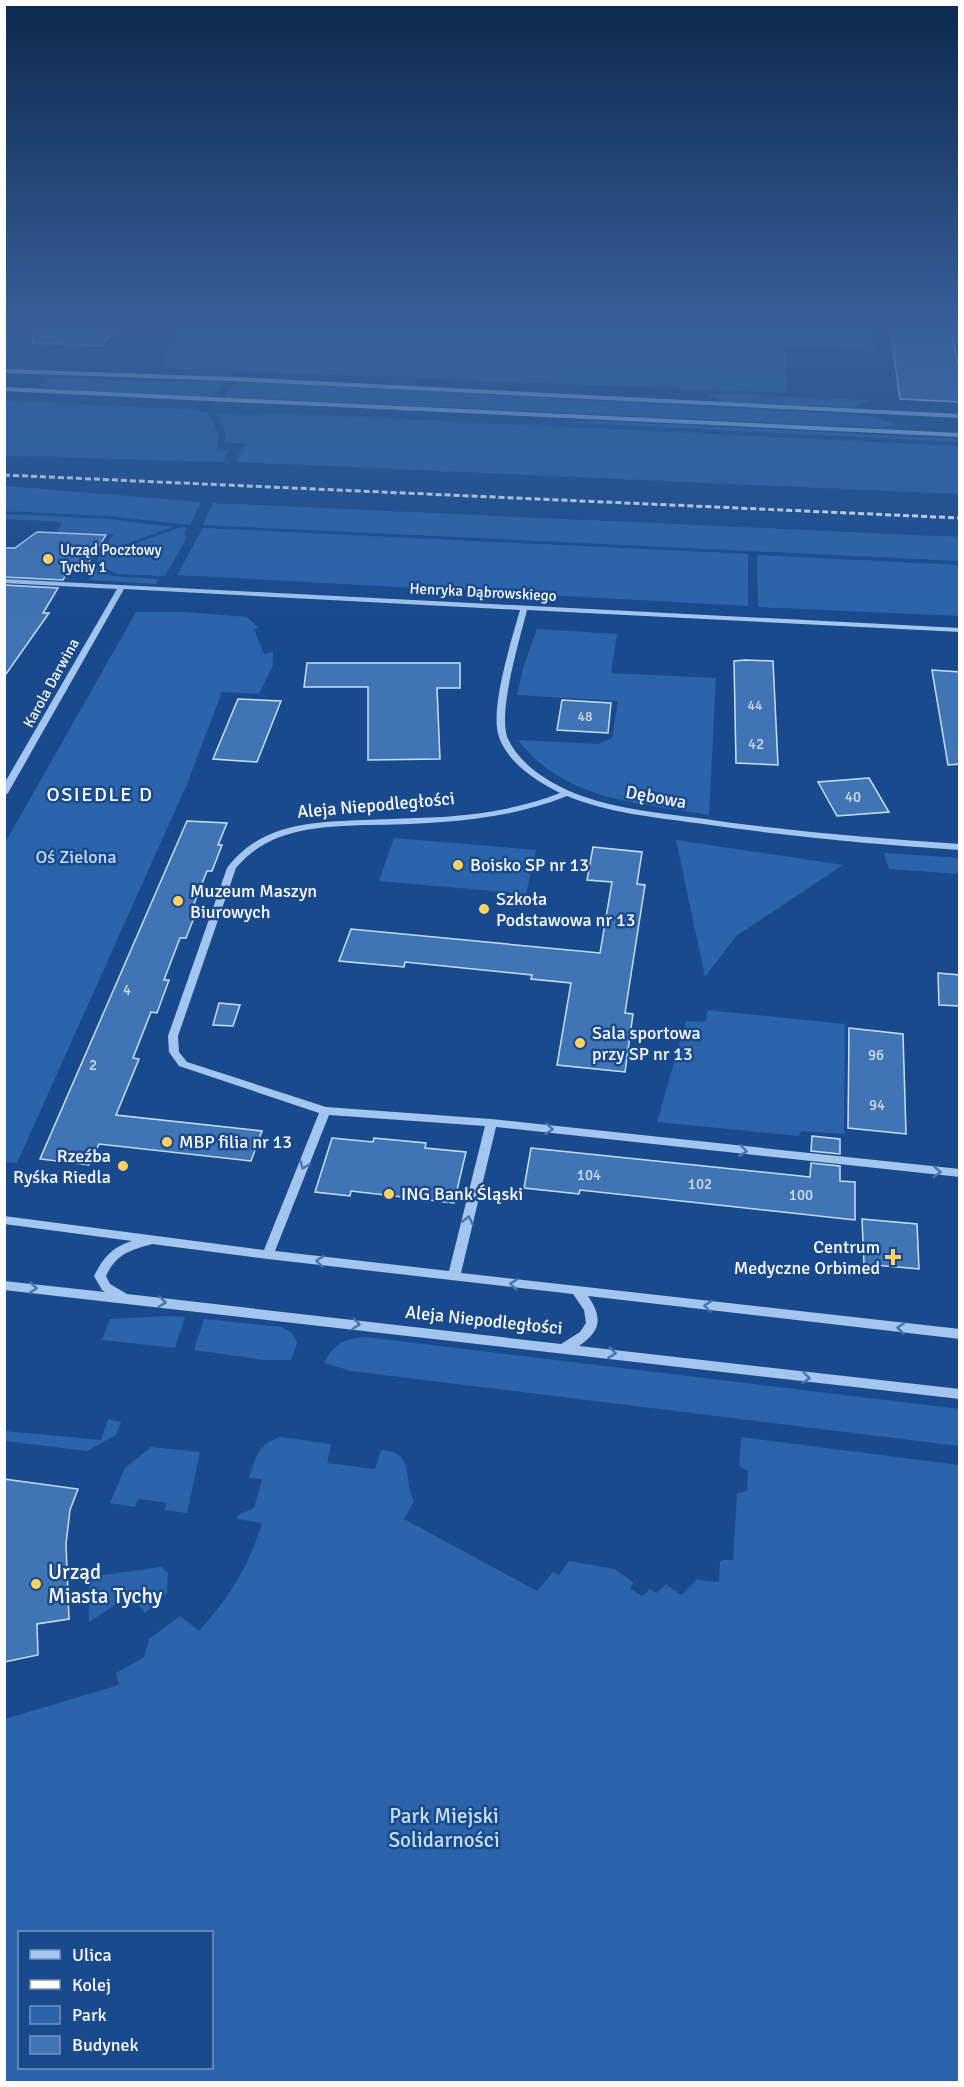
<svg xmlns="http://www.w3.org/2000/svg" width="964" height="2087" font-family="Signika,sans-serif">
  <rect width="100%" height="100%" fill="#184a8d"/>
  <g fill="#2b64ab" fill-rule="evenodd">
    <path d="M 183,326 L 870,326 L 878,351 L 787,348 L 786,393 L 163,368 L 165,356 Z"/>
    <path d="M 52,378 L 173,382 L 226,380 L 213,399 L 45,388 L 37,384 Z"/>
    <path d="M 236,381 L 864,415 L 895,424 L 884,428 L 235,397 L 223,399 Z"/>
    <path d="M 703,393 L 871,400 L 855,407 L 725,402 Z"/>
    <path d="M 5,401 L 186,409 L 208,413 L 219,436 L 217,449 L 228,450 L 224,462 L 5,456 Z"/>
    <path d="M 215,413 L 251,415 L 276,413 L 959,446 L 959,494 L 235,462 L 245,444 L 224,442 L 226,434 Z"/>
    <path d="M 602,421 L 959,439 L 959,442 L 560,422 Z"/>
    <path d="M 5,486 L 201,502 L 190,525 L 109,516 L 5,511 Z"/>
    <path d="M 213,503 L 959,537 L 959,561 L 203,525 Z"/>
    <path d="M 5,514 L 108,519 L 173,527 L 98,554 L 114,534 L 58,532 L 62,522 L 5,519 Z"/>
    <path d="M 181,527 L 187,528 L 184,534 L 187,537 L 165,576 L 117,574 L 96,564 L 99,557 Z"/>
    <path d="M 203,528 L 748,554 L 748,606 L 177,575 Z"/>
    <path d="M 757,555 L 959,565 L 959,616 L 758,607 Z"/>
    <path d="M 95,567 L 112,576 L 158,579 L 156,584 L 89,580 Z"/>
    <path d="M 136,612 L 186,612 L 247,617 L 259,628 L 254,629 L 264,654 L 273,652 L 273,665 L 259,694 L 222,692 L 187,784 L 17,1163 L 5,1162 L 5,843 Z"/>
    <path d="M 537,629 L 617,634 L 611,673 L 716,678 L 709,815 C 637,802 566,802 518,740 L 599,744 L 612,738 L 618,701 L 517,695 L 523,668 Z"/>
    <path d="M 394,838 L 536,850 L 526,894 L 379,881 Z"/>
    <path d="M 676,840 L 843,865 L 736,936 L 705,977 Z"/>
    <path d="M 884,853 L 959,858 L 959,874 L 889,869 Z"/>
    <path d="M 708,1010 L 845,1024 L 844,1134 L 801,1131 L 799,1136 L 657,1122 L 686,1021 L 705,1022 Z"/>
    <path d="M 169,1316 L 185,1317 L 175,1348 L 102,1340 L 110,1319 Z"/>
    <path d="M 204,1319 L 282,1327 L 292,1333 L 297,1343 L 291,1360 L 264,1360 L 194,1350 Z"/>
    <path d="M 365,1337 L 959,1409 L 959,1446 L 351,1371 L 324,1363 C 333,1345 344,1338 365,1337 Z"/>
    <path d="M 108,1419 L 121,1422 L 116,1435 L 87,1451 L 5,1441 L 5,1431 L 101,1440 Z"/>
    <path d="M 280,1437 L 331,1444 L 327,1463 L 375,1469 L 381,1450 C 416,1452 402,1477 414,1501 L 404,1519 L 537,1591 L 553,1572 L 559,1575 L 569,1561 L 615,1569 L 634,1583 L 630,1588 L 642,1596 L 650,1589 L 657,1593 L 666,1584 L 681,1595 L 696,1580 L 719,1582 L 720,1562 L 723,1560 L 733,1560 L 737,1494 L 747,1491 L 748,1471 L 739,1466 L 741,1437 L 959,1465 L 959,2082 L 5,2082 L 5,1719 L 119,1685 L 116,1673 L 144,1657 L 149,1639 L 180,1616 L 199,1631 C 229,1598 249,1566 262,1523 L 237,1519 L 238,1515 L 254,1508 L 262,1479 L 249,1478 C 256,1457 257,1445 280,1437 ZM 212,1932 L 212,2068 L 20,2068 L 20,1932 Z"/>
    <path d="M 151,1447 L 200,1452 L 187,1513 L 164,1510 L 167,1503 L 138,1499 L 135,1507 L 110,1503 L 125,1468 Z"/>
    <path d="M 161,1567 L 168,1573 L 167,1593 L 145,1613 L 130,1595 L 89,1622 L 89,1577 Z"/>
  </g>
  <g fill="#4174b5" stroke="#cadffa" stroke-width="1.5">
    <path d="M 33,326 L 117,326 L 101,346 L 33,343 Z"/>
    <path d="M 890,326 L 950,326 L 960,372 L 960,402 L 900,399 Z"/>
    <path d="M 37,532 L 106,535 L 83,571 L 69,570 L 63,580 L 4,577 L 4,548 L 15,548 Z"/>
    <path d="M 4,585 L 58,588 L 43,613 L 49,613 L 4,677 Z"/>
    <path d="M 745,660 L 773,661 L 778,765 L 736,763 L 734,661 Z"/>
    <path d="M 307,663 L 460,663 L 460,688 L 437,688 L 440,759 L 368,760 L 368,687 L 304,687 Z"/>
    <path d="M 932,670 L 960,672 L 960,764 L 948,765 Z"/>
    <path d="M 238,699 L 281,701 L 257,762 L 213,759 Z"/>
    <path d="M 562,700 L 611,703 L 608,733 L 557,730 Z"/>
    <path d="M 869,778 L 889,812 L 837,816 L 818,782 Z"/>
    <path d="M 187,821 L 227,823 L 218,845 L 222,845 L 212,871 L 207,871 L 192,909 L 197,910 L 186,938 L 180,938 L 164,980 L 169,980 L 157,1013 L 151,1012 L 133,1058 L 139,1059 L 116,1115 L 262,1131 L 251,1161 L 99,1144 L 89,1165 L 40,1159 Z"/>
    <path d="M 593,847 L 642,852 L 637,884 L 645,885 L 625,1013 L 633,1014 L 625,1072 L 557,1065 L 571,983 L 531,979 L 532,975 L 405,962 L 404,967 L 339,961 L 351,929 L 600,953 L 612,882 L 587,880 Z"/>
    <path d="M 938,973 L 960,975 L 960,1006 L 939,1005 Z"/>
    <path d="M 219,1003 L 240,1005 L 233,1026 L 213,1025 Z"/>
    <path d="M 849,1028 L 903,1034 L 906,1134 L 848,1128 Z"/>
    <path d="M 812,1136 L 840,1139 L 840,1154 L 811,1151 Z"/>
    <path d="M 332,1138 L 373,1142 L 374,1138 L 426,1143 L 425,1148 L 466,1152 L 454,1203 L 351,1191 L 350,1196 L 315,1192 Z"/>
    <path d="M 531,1148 L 810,1177 L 811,1163 L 840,1166 L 840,1181 L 855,1182 L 855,1220 L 580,1190 L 579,1194 L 524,1188 Z"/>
    <path d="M 862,1219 L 917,1224 L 919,1269 L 864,1264 Z"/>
    <path d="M 4,1479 L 78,1489 L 70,1510 L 66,1544 L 69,1619 L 37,1624 L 38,1655 L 4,1662 Z"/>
  </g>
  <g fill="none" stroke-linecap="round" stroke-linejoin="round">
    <g fill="#a4c5ee" fill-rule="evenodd">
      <path d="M 4,369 L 234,377 L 960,414 L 960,418 L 234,381 L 4,373 Z"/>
      <path d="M 4,387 L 960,433 L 960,437 L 4,391 Z"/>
      <path d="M 4,579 L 960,628 L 960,632 L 527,610 C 520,639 497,713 508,739 C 521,767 554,786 582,796 C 618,809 659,813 698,818 C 785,831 872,838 960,844 L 960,850 C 871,844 784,836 696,823 C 653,817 608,813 567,796 C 527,812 486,819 443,822 C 417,824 391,825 365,825 C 318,827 269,828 236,868 L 178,1036 L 179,1052 L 187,1062 L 326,1107 L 491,1119 L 960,1169 L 960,1177 L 496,1127 L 461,1273 L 960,1329 L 960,1339 L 588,1296 C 603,1318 601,1331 579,1346 L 960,1389 L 960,1399 L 4,1290 L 4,1281 L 105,1292 L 102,1290 L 94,1276 C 103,1258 112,1247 132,1241 L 4,1224 L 4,1216 L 264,1250 L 319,1113 L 179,1066 L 169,1052 L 168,1036 L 227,868 C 261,823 313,822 365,820 C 391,819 417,818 443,817 C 483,814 522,808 560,793 C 536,781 508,763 499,737 C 489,710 512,639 520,610 L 124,589 L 8,793 L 4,796 L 4,784 L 117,589 L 4,583 ZM 329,1115 L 485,1126 L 449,1271 L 275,1251 ZM 152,1244 L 268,1259 L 573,1294 L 584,1310 L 586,1323 L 580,1332 L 561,1344 L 127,1294 L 110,1284 L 106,1276 C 117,1253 129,1251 152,1244 Z"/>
    </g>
    <path stroke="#fff" stroke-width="3" stroke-dasharray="6 3" stroke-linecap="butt" d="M 4,475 L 960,518"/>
  </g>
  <defs><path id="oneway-chevron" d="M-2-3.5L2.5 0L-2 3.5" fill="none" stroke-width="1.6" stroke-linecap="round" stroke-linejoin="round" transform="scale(1.5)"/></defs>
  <g stroke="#4975af">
    <use href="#oneway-chevron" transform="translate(549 1129) rotate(6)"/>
    <use href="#oneway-chevron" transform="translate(743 1151) rotate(7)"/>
    <use href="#oneway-chevron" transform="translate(304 1165) rotate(111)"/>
    <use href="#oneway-chevron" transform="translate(937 1172) rotate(4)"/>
    <use href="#oneway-chevron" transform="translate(468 1220) rotate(-77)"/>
    <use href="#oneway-chevron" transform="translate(320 1261) rotate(-173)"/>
    <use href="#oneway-chevron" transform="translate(514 1284) rotate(-173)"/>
    <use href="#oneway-chevron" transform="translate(33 1288) rotate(6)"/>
    <use href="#oneway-chevron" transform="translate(162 1302) rotate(6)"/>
    <use href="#oneway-chevron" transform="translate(708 1306) rotate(-174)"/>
    <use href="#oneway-chevron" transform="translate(356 1324) rotate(6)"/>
    <use href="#oneway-chevron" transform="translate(901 1328) rotate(-174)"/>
    <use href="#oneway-chevron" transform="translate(612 1353) rotate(7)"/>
    <use href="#oneway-chevron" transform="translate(806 1378) rotate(6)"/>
  </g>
  <linearGradient id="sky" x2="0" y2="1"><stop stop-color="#0d294e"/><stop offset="0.53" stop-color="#37609a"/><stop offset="1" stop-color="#37609a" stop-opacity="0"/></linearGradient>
  <rect width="964" height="618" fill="url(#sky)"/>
  <g fill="#ffd261" stroke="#184a8d" stroke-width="2">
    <circle cx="48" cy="559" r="6"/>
    <circle cx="458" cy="865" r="6"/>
    <circle cx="178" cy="901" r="6"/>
    <circle cx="484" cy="909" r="6"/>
    <circle cx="580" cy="1043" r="6"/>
    <circle cx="167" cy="1142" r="6"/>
    <circle cx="123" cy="1166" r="6"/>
    <circle cx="389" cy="1194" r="6"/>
    <path d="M890 1248h6v6h6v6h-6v6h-6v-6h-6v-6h6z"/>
    <circle cx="36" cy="1584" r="6"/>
  </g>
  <g text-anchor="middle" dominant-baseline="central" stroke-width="5" stroke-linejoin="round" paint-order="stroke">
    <g font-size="14" fill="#d0dcec">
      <text x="755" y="705">44</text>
      <text x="585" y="716">48</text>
    </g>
    <g font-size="15" fill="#fff" stroke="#184a8d" text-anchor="start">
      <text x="60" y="550">Urząd Pocztowy<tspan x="60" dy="17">Tychy 1</tspan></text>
    </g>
    <g font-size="15" fill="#fff" stroke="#184a8d">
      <text transform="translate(483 592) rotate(3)">Henryka Dąbrowskiego</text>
      <text transform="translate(51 683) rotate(-61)">Karola Darwina</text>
    </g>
    <g font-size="15" fill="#d0dcec">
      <text x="756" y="744">42</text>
      <text x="853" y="797">40</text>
      <text x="127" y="990">4</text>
      <text x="876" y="1055">96</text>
      <text x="93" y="1065">2</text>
      <text x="877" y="1105">94</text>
      <text x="589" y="1175">104</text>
      <text x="700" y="1184">102</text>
      <text x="801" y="1195">100</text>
    </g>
    <g font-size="18" fill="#fff" stroke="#184a8d">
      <text transform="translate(656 797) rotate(10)">Dębowa</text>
      <text transform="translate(376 805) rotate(-5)">Aleja Niepodległości</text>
      <text transform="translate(484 1320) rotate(6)">Aleja Niepodległości</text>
    </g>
    <g font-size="18" fill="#cadffa" stroke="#184a8d">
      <text x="76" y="857">Oś Zielona</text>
    </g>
    <g font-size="18" fill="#fff" stroke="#184a8d" text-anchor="start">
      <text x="470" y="865">Boisko SP nr 13</text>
      <text x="190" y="891">Muzeum Maszyn<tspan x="190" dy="21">Biurowych</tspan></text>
      <text x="496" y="899">Szkoła<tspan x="496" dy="21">Podstawowa nr 13</tspan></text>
      <text x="592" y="1033">Sala sportowa<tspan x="592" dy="21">przy SP nr 13</tspan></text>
      <text x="179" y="1142">MBP filia nr 13</text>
      <text x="111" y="1156" text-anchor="end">Rzeźba<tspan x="111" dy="21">Ryśka Riedla</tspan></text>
      <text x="401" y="1194">ING Bank Śląski</text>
      <text x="880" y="1247" text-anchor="end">Centrum<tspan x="880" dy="21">Medyczne Orbimed</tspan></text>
    </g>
    <g font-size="20" letter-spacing="1.5" fill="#fff" stroke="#184a8d">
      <text x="100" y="794">OSIEDLE D</text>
    </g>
    <g font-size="21" fill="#fff" stroke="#184a8d" text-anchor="start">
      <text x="48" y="1572">Urząd<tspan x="48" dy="24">Miasta Tychy</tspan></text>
    </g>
    <g font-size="21" fill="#cadffa" stroke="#184a8d">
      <text x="444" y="1816">Park Miejski<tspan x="444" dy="24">Solidarności</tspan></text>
    </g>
  </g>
  <rect width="964" height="2087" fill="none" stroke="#ffffff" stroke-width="12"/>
  <rect x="18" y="1931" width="195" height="138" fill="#184a8d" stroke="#7492bb" stroke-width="1.5"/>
  <rect x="30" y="1950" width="30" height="9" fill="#a4c5ee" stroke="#7492bb" stroke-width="1.5"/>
  <text x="72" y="1961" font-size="18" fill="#ffffff">Ulica</text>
  <rect x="30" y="1980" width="30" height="9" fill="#ffffff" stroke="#7492bb" stroke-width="1.5"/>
  <text x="72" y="1991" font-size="18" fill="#ffffff">Kolej</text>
  <rect x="30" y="2006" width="30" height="18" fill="#2b64ab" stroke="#7492bb" stroke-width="1.5"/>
  <text x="72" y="2021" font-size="18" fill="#ffffff">Park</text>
  <rect x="30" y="2036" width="30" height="18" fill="#4174b5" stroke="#7492bb" stroke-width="1.5"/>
  <text x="72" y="2051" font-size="18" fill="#ffffff">Budynek</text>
</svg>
